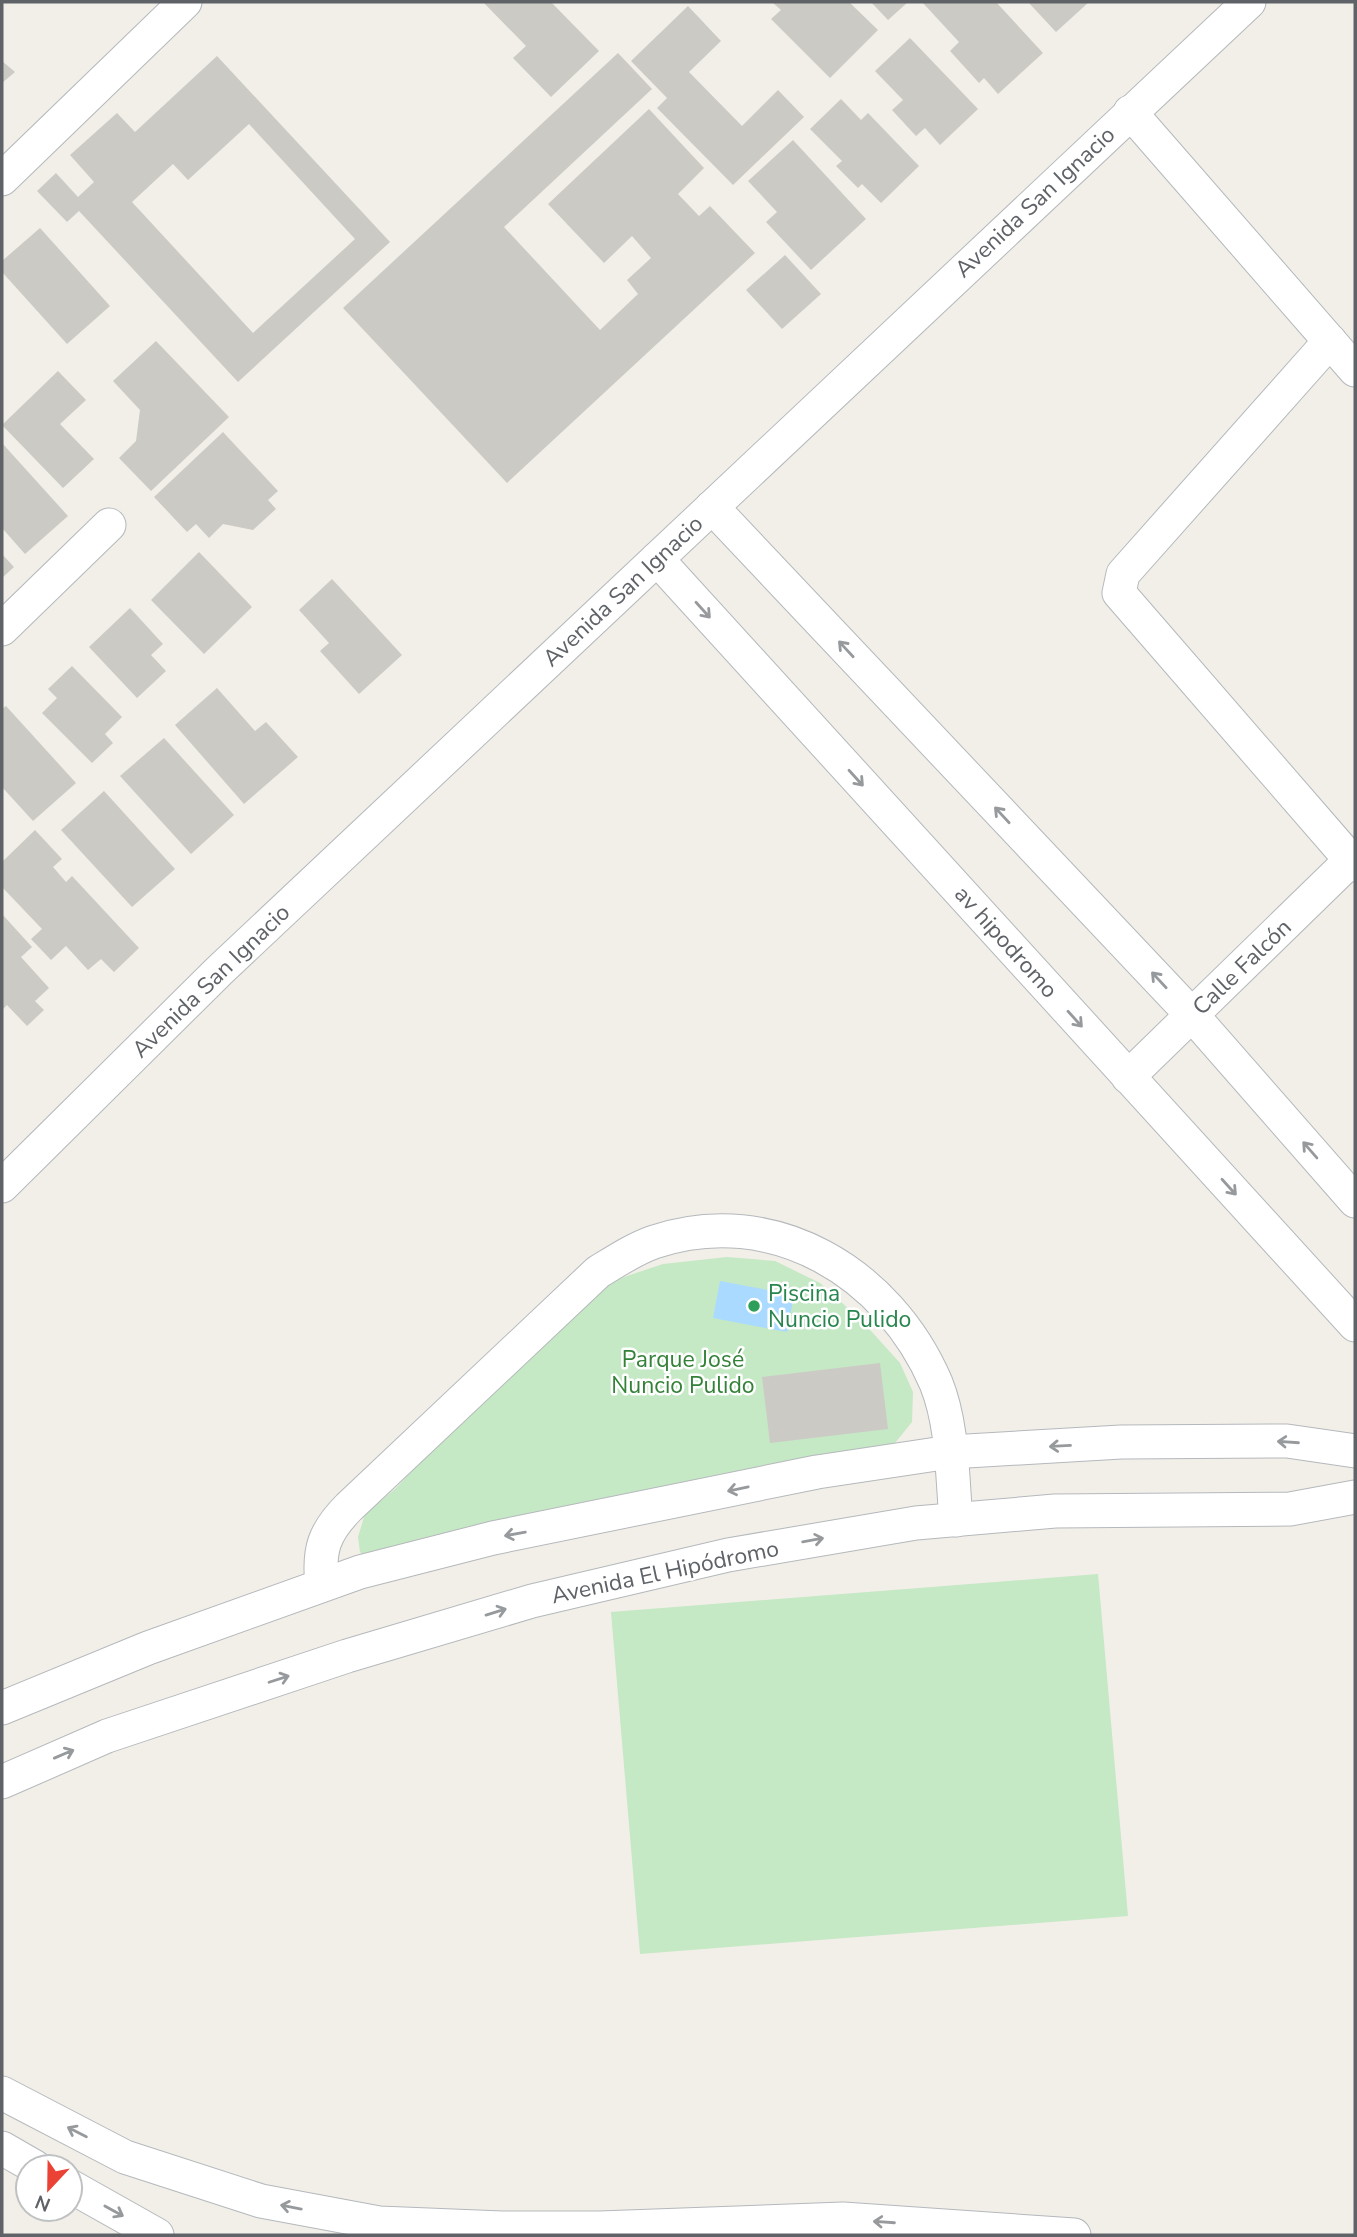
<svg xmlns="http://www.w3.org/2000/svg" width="1357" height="2237" font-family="'Nunito Sans',sans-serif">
  <rect width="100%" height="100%" fill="#f1efe8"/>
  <g fill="#c5e8c5">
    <path d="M 727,1257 L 775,1261 L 820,1283 L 862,1321 L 900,1363 L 913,1392 L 912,1422 L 895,1443 L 766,1465 L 619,1497 L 368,1561 L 360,1552 L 358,1537 L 365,1514 L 396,1488 L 495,1382 L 576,1303 L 618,1279 L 663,1264 Z"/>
    <path d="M 1098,1574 L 1128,1916 L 640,1954 L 611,1612 Z"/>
  </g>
  <path fill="#aadaff" d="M 720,1281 L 794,1295 L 787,1332 L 713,1318 Z"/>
  <g fill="#cccac5" fill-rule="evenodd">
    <path d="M 483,2 L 551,2 L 599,51 L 551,97 L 513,58 L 526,46 Z"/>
    <path d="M 772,2 L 849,2 L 878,30 L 830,78 L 771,19 L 781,10 Z"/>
    <path d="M 871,2 L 908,2 L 888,20 Z"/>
    <path d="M 922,2 L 996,2 L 1043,53 L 998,94 L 984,78 L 979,83 L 950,51 L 959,42 Z"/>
    <path d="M 1028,2 L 1089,2 L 1056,32 Z"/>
    <path d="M 688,6 L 721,41 L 689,72 L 742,126 L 778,90 L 804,117 L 733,185 L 657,108 L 667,98 L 631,61 Z"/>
    <path d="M 910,38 L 978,109 L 940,145 L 925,128 L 916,136 L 892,110 L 903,100 L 875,71 Z"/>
    <path d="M 618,53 L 652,89 L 504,227 L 600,330 L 638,294 L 627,280 L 651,258 L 632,236 L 604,263 L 548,204 L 649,109 L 704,168 L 678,194 L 699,216 L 710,206 L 755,253 L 507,483 L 343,308 Z"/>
    <path d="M 217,56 L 390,242 L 238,382 L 79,211 L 67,222 L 37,191 L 56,173 L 78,197 L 94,182 L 70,155 L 117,113 L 135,132 ZM 249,124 L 355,239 L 253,333 L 132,202 L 173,164 L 188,180 Z"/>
    <path d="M 2,61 L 15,72 L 2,83 Z"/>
    <path d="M 841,99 L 861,120 L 868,113 L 919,166 L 881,203 L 862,184 L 858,188 L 836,166 L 842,161 L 810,129 Z"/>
    <path d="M 793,140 L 866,219 L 811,270 L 766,222 L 777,212 L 748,181 Z"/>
    <path d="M 40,228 L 110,306 L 67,344 L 2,272 L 2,261 Z"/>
    <path d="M 785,255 L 821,294 L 782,329 L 746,290 Z"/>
    <path d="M 156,341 L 229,417 L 151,491 L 119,458 L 136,441 L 140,410 L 113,381 Z"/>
    <path d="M 58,371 L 86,400 L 60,424 L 94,459 L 63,488 L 2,425 Z"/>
    <path d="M 223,432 L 278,491 L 268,500 L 276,509 L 253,530 L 223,524 L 209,538 L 196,524 L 187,532 L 154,497 Z"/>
    <path d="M 2,443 L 68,516 L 25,554 L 2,528 Z"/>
    <path d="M 199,552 L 252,607 L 204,654 L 151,600 Z"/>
    <path d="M 2,554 L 14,567 L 2,578 Z"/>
    <path d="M 332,579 L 402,655 L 359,694 L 320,651 L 329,643 L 299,610 Z"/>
    <path d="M 130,608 L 163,644 L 151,655 L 166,671 L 137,698 L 89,647 Z"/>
    <path d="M 72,666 L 122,717 L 105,734 L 113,743 L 92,763 L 42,713 L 57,698 L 48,689 Z"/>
    <path d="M 217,688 L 255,731 L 266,722 L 298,757 L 244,804 L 175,725 Z"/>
    <path d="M 6,706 L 76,783 L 33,821 L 2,787 L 2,709 Z"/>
    <path d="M 164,738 L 234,815 L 191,854 L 120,776 Z"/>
    <path d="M 104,791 L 175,869 L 132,907 L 61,830 Z"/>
    <path d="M 35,830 L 62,859 L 53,867 L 66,882 L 72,876 L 139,948 L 114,972 L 101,959 L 88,970 L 66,946 L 51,960 L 31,939 L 42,929 L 2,887 L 2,862 Z"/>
    <path d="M 2,914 L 32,947 L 21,957 L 49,988 L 35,1001 L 44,1010 L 27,1026 L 7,1005 L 2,1010 Z"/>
    <path d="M 880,1363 L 888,1429 L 770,1443 L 762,1377 Z"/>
  </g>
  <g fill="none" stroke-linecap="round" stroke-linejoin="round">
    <g stroke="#b5b8bc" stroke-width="35">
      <g id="minor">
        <path d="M 1130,112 L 1355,370"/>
        <path d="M 2,179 L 185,2"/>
        <path d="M 1330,341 L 1123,574 L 1119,593 L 1355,865"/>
        <path d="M 712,507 L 1192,1015 L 1355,1201"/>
        <path d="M 657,559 L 1355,1325"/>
        <path d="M 2,629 L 109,525"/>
        <path d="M 1128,1077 L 1355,856"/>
        <path d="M 2,1186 L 219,971 L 1249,2"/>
        <path d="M 322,1585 C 318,1550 324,1532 349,1507 L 598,1272 C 616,1261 634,1249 654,1242 C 773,1202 889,1273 936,1383 C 953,1425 952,1475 956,1520"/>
        <path d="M 2,1708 L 148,1648 L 360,1572 L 493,1538 L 817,1472 L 950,1452 L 1121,1442 L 1287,1441 L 1355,1451"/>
        <path d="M 2,1782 L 107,1736 L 347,1656 L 532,1601 L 728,1555 L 916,1523 L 1055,1511 L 1290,1509 L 1355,1497"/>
        <path d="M 2,2093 L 125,2157 L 261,2201 L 379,2223 L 502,2228 L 600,2228 L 843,2219 L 1074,2235"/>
        <path d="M 2,2148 L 35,2167"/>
        <path d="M 70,2186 L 157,2235"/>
      </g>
    </g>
    <use href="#minor" stroke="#fff" stroke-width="33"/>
  </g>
  <defs><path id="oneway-shaft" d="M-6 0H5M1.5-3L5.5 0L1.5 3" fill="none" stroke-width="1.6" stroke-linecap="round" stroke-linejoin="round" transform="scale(1.75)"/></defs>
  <g stroke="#979a9d">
    <use href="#oneway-shaft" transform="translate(703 610) rotate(48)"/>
    <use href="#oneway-shaft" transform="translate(846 649) rotate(-133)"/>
    <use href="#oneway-shaft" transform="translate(856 778) rotate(48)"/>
    <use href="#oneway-shaft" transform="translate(1002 815) rotate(-133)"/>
    <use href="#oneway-shaft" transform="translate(1159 980) rotate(-133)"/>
    <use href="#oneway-shaft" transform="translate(1075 1019) rotate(48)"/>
    <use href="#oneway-shaft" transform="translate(1310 1150) rotate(-131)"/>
    <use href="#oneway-shaft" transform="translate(1229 1187) rotate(48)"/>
    <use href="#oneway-shaft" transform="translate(1288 1442) rotate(-176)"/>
    <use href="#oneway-shaft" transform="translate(1060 1446) rotate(177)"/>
    <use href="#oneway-shaft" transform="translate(738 1489) rotate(168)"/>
    <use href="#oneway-shaft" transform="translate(515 1534) rotate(170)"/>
    <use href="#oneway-shaft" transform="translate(813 1540) rotate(-10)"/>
    <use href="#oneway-shaft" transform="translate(496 1612) rotate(-17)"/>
    <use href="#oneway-shaft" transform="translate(279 1679) rotate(-18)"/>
    <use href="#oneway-shaft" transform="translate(64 1754) rotate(-23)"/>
    <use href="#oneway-shaft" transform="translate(77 2132) rotate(-153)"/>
    <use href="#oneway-shaft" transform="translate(291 2207) rotate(-169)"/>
    <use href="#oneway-shaft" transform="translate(114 2211) rotate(29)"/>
    <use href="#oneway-shaft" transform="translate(884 2222) rotate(-176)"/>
  </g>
  <circle fill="#2e9e5b" stroke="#fff" stroke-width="2.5" cx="754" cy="1306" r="7"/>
  <g text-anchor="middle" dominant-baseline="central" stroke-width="5" stroke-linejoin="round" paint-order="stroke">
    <g font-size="23" fill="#5f6368" stroke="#fff">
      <text transform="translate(1035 202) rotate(-43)">Avenida San Ignacio</text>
      <text transform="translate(623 591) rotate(-43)">Avenida San Ignacio</text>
      <text transform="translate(1006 942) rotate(48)">av hipodromo</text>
      <text transform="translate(1242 967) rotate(-44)">Calle Falcón</text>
      <text transform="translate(211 981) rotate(-44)">Avenida San Ignacio</text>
      <text transform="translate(665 1572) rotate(-12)">Avenida El Hipódromo</text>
    </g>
    <g font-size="23" fill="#27864d" stroke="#fff" text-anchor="start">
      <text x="768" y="1293">Piscina<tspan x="768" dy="26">Nuncio Pulido</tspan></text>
    </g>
    <g font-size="23" fill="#348238" stroke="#fff">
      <text x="683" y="1359">Parque José<tspan x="683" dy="26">Nuncio Pulido</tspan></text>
    </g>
  </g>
  <rect width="1357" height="2237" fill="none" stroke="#5f6368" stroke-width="7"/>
  <g transform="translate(49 2188) rotate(202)"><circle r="33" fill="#ffffff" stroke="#bfc1c3" stroke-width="2"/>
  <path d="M0-5L12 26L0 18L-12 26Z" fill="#ea4335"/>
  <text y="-10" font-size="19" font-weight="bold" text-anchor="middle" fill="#5f6368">N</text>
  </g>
</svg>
